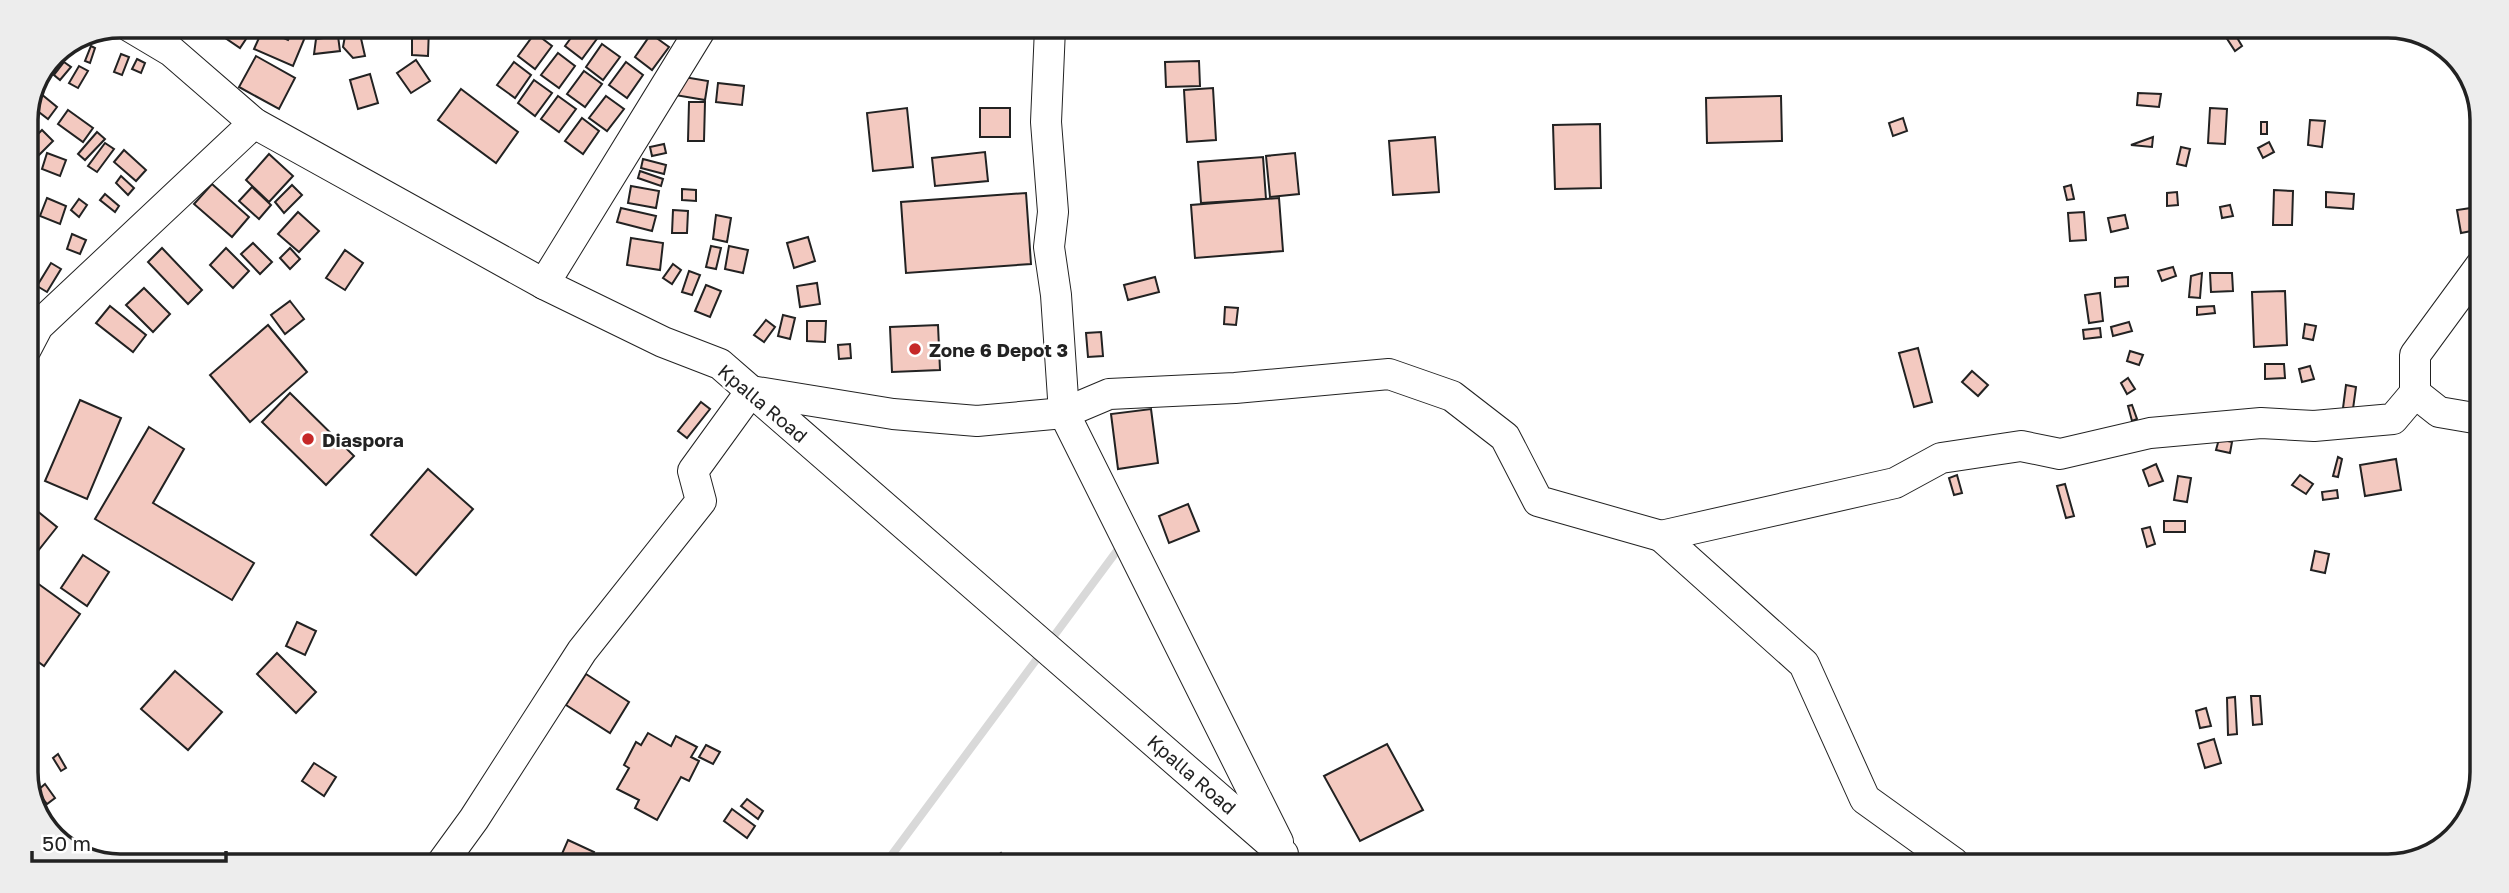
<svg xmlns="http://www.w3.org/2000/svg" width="2509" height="893" font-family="'Golos Text',sans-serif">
  <rect width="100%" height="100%" fill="#fff"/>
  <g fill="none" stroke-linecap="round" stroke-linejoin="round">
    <path stroke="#d9d9d9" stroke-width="8" d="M 885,864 L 1122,544"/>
  </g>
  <g fill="#f3c9c0" stroke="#222" stroke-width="2">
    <path d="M 214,26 L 254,27 L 240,48 L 212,29 Z"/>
    <path d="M 294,27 L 308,30 L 293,66 L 254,49 L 263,29 L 288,40 Z"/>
    <path d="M 412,27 L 429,27 L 428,56 L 412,55 Z"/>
    <path d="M 579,27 L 587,27 L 599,36 L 582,59 L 565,46 Z"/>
    <path d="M 904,28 L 937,28 L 905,34 Z"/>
    <path d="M 2222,31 L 2233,31 L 2242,46 L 2235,51 Z"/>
    <path d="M 535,33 L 552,46 L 535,69 L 518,56 Z"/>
    <path d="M 360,34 L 365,56 L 353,58 L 343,47 L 345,36 Z"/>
    <path d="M 651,34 L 669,47 L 652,70 L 635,57 Z"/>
    <path d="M 338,36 L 340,51 L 314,54 L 316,39 Z"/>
    <path d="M 602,44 L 620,57 L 603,80 L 586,67 Z"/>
    <path d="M 91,46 L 95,48 L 90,63 L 85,61 Z"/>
    <path d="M 558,53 L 575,66 L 559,88 L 541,75 Z"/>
    <path d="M 121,54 L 129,57 L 122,75 L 114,72 Z"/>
    <path d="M 256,56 L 295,78 L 279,109 L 239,87 Z"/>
    <path d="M 137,59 L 145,63 L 141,73 L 132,69 Z"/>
    <path d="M 416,60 L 430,81 L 411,93 L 397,73 Z"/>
    <path d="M 1199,61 L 1200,86 L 1166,87 L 1165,62 Z"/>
    <path d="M 64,62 L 71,67 L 60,80 L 54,75 Z"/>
    <path d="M 514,62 L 531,75 L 515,98 L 497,85 Z"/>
    <path d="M 626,62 L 643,75 L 627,98 L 609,85 Z"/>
    <path d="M 79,66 L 88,71 L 78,88 L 69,83 Z"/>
    <path d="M 584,71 L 602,84 L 585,107 L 567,94 Z"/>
    <path d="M 370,74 L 378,103 L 358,109 L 350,80 Z"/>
    <path d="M 678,76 L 708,81 L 705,100 L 675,95 Z"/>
    <path d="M 534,80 L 552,93 L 535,116 L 518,103 Z"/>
    <path d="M 718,83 L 744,86 L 742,105 L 716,102 Z"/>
    <path d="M 1213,88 L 1216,140 L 1187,142 L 1184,90 Z"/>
    <path d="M 461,89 L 518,132 L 496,163 L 438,120 Z"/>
    <path d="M 40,93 L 57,107 L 48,119 L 31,106 Z"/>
    <path d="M 2138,93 L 2161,94 L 2159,107 L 2137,105 Z"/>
    <path d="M 558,96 L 576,109 L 559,132 L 541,119 Z"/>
    <path d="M 606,96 L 624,109 L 607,131 L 589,118 Z"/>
    <path d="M 1781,96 L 1782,141 L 1707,143 L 1706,98 Z"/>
    <path d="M 689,102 L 705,102 L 704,141 L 688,141 Z"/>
    <path d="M 907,108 L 913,167 L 873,171 L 867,113 Z"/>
    <rect x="980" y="108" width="30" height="29"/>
    <path d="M 2210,108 L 2227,109 L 2225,144 L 2208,143 Z"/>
    <path d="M 68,110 L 93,128 L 83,142 L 58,124 Z"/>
    <path d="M 582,118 L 599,131 L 583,154 L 565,141 Z"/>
    <path d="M 1903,118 L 1907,131 L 1893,136 L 1889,123 Z"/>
    <path d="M 2310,120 L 2325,121 L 2322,147 L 2308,145 Z"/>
    <rect x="2261" y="122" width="6" height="12"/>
    <path d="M 1600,124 L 1601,188 L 1555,189 L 1553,125 Z"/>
    <path d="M 42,130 L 53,141 L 39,155 L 28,144 Z"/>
    <path d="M 97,132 L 105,139 L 85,160 L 78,154 Z"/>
    <path d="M 1435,137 L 1439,192 L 1393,195 L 1389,141 Z"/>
    <path d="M 2153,137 L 2152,147 L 2131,145 Z"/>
    <path d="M 2269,142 L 2274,152 L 2263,158 L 2258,148 Z"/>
    <path d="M 105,143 L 114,149 L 97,172 L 88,166 Z"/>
    <path d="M 664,144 L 666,153 L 652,156 L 650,147 Z"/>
    <path d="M 2181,147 L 2190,149 L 2186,166 L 2177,164 Z"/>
    <path d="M 124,150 L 146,170 L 136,181 L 114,162 Z"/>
    <path d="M 985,152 L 988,181 L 935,186 L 932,158 Z"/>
    <path d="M 47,153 L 66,160 L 60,176 L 42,169 Z"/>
    <path d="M 1295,153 L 1299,194 L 1270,197 L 1266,156 Z"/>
    <path d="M 269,154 L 293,176 L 269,202 L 246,180 Z"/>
    <path d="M 1263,157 L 1266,199 L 1201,203 L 1198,162 Z"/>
    <path d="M 643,159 L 666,165 L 664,174 L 641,168 Z"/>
    <path d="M 640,171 L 663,179 L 661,186 L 638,178 Z"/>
    <path d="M 121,176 L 134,188 L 128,195 L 116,183 Z"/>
    <path d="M 212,184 L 249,217 L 232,237 L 194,204 Z"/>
    <path d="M 292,185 L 302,195 L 284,213 L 275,202 Z"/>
    <path d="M 2071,185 L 2074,199 L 2067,200 L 2064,187 Z"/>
    <path d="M 631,186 L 659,191 L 656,208 L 628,203 Z"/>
    <path d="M 252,187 L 271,205 L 259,219 L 239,201 Z"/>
    <path d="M 682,189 L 696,190 L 696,201 L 682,200 Z"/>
    <path d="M 2274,190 L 2293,191 L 2292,225 L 2273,225 Z"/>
    <path d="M 2177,192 L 2178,205 L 2167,206 L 2167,193 Z"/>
    <path d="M 2326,192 L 2354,194 L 2353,209 L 2326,207 Z"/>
    <path d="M 1026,193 L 1031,264 L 906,273 L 901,202 Z"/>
    <path d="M 105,194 L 119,206 L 115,212 L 100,200 Z"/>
    <path d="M 47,198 L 66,206 L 60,224 L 40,216 Z"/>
    <path d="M 1279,198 L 1283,251 L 1195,258 L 1191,205 Z"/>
    <path d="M 79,199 L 87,205 L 79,217 L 71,210 Z"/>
    <path d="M 2230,205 L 2233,216 L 2222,218 L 2220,207 Z"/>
    <path d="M 621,208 L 656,216 L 652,231 L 617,222 Z"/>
    <path d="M 2471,208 L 2472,218 L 2482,217 L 2482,229 L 2461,233 L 2457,210 Z"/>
    <path d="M 673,210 L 688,211 L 687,233 L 672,233 Z"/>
    <path d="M 298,212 L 319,231 L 299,252 L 278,234 Z"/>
    <path d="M 2084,212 L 2086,240 L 2070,241 L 2068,213 Z"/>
    <path d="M 716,215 L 731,218 L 727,242 L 713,239 Z"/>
    <path d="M 2125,215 L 2128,228 L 2111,232 L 2108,218 Z"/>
    <path d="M 72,234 L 86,240 L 80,254 L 67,249 Z"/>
    <path d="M 808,237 L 815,261 L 794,268 L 787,243 Z"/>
    <path d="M 631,238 L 663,243 L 660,270 L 627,265 Z"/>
    <path d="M 253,243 L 272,262 L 260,274 L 241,254 Z"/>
    <path d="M 711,246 L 721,248 L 716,269 L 706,267 Z"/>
    <path d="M 729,246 L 748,250 L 743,273 L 725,269 Z"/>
    <path d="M 162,248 L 202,290 L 188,304 L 148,262 Z"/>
    <path d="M 226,248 L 249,271 L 233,288 L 210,265 Z"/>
    <path d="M 290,248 L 300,259 L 290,269 L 280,258 Z"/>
    <path d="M 345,250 L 363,263 L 345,290 L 326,278 Z"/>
    <path d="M 51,263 L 61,269 L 47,292 L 37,286 Z"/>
    <path d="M 673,264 L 681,270 L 672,284 L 663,278 Z"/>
    <path d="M 2173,267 L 2176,276 L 2162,281 L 2158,271 Z"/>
    <path d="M 689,271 L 700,275 L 692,295 L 682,292 Z"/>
    <path d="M 2202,273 L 2200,298 L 2189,297 L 2191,276 Z"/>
    <path d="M 2210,273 L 2232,273 L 2233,291 L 2211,292 Z"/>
    <path d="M 1155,277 L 1159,292 L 1128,300 L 1124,285 Z"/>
    <path d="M 2128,277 L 2128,286 L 2115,287 L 2115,278 Z"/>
    <path d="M 817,283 L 820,304 L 800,307 L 797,286 Z"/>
    <path d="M 706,285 L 721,291 L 710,317 L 695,311 Z"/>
    <path d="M 144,288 L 170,314 L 153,332 L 126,305 Z"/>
    <path d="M 2285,291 L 2287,345 L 2254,347 L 2252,292 Z"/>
    <path d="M 2100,293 L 2103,321 L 2089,323 L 2085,295 Z"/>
    <path d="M 290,301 L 304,319 L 285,334 L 271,315 Z"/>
    <path d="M 110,306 L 146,335 L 133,352 L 96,323 Z"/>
    <path d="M 2214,306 L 2215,313 L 2197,315 L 2197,307 Z"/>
    <path d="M 1225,307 L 1238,308 L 1236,325 L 1224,324 Z"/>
    <path d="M 783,315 L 795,318 L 790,339 L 778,336 Z"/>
    <path d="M 766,320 L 775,327 L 764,342 L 754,335 Z"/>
    <path d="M 807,321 L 826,321 L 825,342 L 807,341 Z"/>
    <path d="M 2129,322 L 2132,331 L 2113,336 L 2111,327 Z"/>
    <path d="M 2305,324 L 2316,326 L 2313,340 L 2303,338 Z"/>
    <path d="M 268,325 L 307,372 L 250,422 L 210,375 Z"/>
    <path d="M 938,325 L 940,370 L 892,372 L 890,327 Z"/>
    <path d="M 2100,328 L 2101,337 L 2084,339 L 2083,330 Z"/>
    <path d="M 1101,332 L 1103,356 L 1088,357 L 1086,333 Z"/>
    <path d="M 850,344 L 851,358 L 839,359 L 838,345 Z"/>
    <path d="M 1918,348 L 1932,402 L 1914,407 L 1899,353 Z"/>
    <path d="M 2130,351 L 2143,355 L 2139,365 L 2127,361 Z"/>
    <path d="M 2265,364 L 2284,364 L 2285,378 L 2265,379 Z"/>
    <path d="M 2310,366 L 2314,379 L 2302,382 L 2299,369 Z"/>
    <path d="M 1972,371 L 1988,385 L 1978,396 L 1962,382 Z"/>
    <path d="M 2128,378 L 2135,389 L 2127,394 L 2121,383 Z"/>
    <path d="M 2346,385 L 2356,387 L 2353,409 L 2343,408 Z"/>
    <path d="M 290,393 L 354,456 L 326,485 L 262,422 Z"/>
    <path d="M 80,400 L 121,418 L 87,499 L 45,481 Z"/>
    <path d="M 701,402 L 710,409 L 687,438 L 678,431 Z"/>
    <path d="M 2132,405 L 2137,419 L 2132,421 L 2128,406 Z"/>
    <path d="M 1151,409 L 1158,463 L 1118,469 L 1111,414 Z"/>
    <path d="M 149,427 L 184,449 L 153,503 L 254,563 L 232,600 L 95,519 Z"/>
    <path d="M 2219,439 L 2232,442 L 2230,453 L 2216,450 Z"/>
    <path d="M 2338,457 L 2342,459 L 2338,477 L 2333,476 Z"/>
    <path d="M 2396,459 L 2401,490 L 2365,496 L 2360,465 Z"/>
    <path d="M 2156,464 L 2163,481 L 2149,486 L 2143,470 Z"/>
    <path d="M 428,469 L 473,509 L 416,575 L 371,535 Z"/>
    <path d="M 1957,475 L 1962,493 L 1954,495 L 1949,478 Z"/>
    <path d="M 2300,475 L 2313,484 L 2306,494 L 2292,485 Z"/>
    <path d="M 2178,476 L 2191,478 L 2187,502 L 2174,500 Z"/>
    <path d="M 2065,484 L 2074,516 L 2066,518 L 2057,486 Z"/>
    <path d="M 2337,490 L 2338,498 L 2323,500 L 2322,492 Z"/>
    <path d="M 26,502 L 57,527 L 30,561 L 26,559 Z"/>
    <path d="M 1188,504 L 1199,531 L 1169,543 L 1159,516 Z"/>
    <rect x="2164" y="521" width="21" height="11"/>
    <path d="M 2150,527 L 2155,544 L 2147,547 L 2142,529 Z"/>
    <path d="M 2315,551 L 2329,554 L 2325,573 L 2311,570 Z"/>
    <path d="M 83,555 L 109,572 L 87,606 L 61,588 Z"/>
    <path d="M 33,580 L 80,614 L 44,666 L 26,653 L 26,588 Z"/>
    <path d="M 297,622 L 316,631 L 305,655 L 286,646 Z"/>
    <path d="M 277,653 L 316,692 L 296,713 L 257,674 Z"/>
    <path d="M 175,671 L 222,712 L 188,750 L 141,709 Z"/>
    <path d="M 586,674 L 629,702 L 610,733 L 566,705 Z"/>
    <path d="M 2251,696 L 2260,696 L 2262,724 L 2253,725 Z"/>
    <path d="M 2235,697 L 2237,734 L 2228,735 L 2227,698 Z"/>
    <path d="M 2206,708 L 2211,726 L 2200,728 L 2196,711 Z"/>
    <path d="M 648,733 L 671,746 L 676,736 L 697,747 L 691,757 L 699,761 L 689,781 L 681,777 L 657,820 L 635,808 L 639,800 L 617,789 L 629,768 L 624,765 L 636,742 L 641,745 Z"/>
    <path d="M 2214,739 L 2221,763 L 2205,768 L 2198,744 Z"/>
    <path d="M 1387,744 L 1423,810 L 1360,841 L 1324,776 Z"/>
    <path d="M 706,745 L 720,752 L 713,764 L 699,757 Z"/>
    <path d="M 58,754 L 66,768 L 61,771 L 53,758 Z"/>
    <path d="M 314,763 L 336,777 L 324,796 L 302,781 Z"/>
    <path d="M 45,784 L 55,798 L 47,804 L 37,791 Z"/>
    <path d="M 747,799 L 763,811 L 758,819 L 741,806 Z"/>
    <path d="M 732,809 L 755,826 L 747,838 L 724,821 Z"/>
    <path d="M 568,840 L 594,852 L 589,863 L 558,863 Z"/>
    <path d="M 1001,853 L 1009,864 L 987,864 Z"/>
  </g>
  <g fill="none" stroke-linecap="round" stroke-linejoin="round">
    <g stroke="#222" stroke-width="32">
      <g id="minor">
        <path d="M 129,26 L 171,51 L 254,123 L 544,284 L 663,342 L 720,364 L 1283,854"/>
        <path d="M 1050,28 L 1046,122 L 1053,212 L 1049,247 L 1056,295 L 1064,413 L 1278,842"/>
        <path d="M 544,284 L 702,27"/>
        <path d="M 26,349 L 38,326 L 254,123"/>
        <path d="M 2415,393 L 2439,412 L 2480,419"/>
        <path d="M 442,863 L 474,819 L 582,651 L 701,501 L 693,471 L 751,391 L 893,414 L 977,421 L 1064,413 L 1109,394 L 1235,388 L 1389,374 L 1452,396 L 1505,437 L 1538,501 L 1661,536"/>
        <path d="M 1955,866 L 1954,863 L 1865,799 L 1804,664 L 1661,536 L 1895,483 L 1941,458 L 2021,446 L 2060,454 L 2150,433 L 2261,423 L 2314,426 L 2393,419 L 2415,393 L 2415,355 L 2481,265"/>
      </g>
    </g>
    <use href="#minor" stroke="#fff" stroke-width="30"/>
  </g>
  <g fill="#c62828" stroke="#fff" stroke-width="2.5">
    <circle cx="915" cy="349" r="7"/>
    <circle cx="308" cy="439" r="7"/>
  </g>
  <g text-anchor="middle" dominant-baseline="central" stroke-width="5" stroke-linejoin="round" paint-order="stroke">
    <g font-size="19" font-weight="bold" fill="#222" stroke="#fff" text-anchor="start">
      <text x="929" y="349">Zone 6 Depot 3</text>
      <text x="322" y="439">Diaspora</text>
    </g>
    <g font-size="19" fill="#222" stroke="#fff">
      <text transform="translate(763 403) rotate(40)">Kpalla Road</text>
      <text transform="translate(1192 774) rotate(41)">Kpalla Road</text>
    </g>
  </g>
  <path d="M0 0H2509V893H0ZM120 38H2388A82 82 0 0 1 2470 120V772A82 82 0 0 1 2388 854H120A82 82 0 0 1 38 772V120A82 82 0 0 1 120 38Z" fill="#ededed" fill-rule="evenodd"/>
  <path fill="none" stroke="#222" stroke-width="3.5" d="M120 38H2388A82 82 0 0 1 2470 120V772A82 82 0 0 1 2388 854H120A82 82 0 0 1 38 772V120A82 82 0 0 1 120 38Z"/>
  <path d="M32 851v10h194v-10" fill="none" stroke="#222222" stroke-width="3.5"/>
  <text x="42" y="851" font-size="21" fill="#222222" stroke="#ffffff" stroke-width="5" paint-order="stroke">50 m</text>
</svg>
